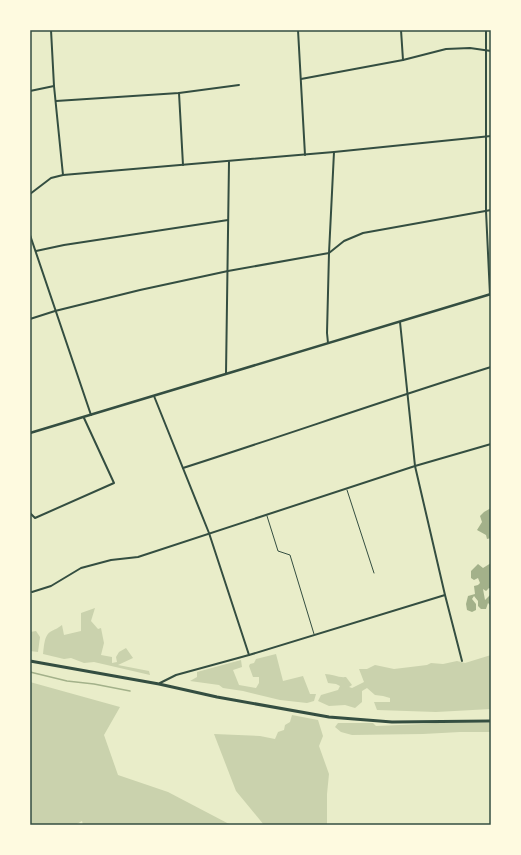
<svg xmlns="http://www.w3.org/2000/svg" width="521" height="855" font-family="Lato,sans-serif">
  <rect width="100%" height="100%" fill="#e9edc9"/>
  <g fill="#cad2ad">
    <path d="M 95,608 L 91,621 L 98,629 L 101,628 L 104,643 L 101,655 L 112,657 L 112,663 L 117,662 L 116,657 L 119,652 L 126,648 L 133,658 L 118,665 L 149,671 L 150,675 L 94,662 L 84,663 L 71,658 L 64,659 L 43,654 C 44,647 44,636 50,632 C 55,629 57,629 62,625 L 64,635 L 81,631 L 81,613 Z"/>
    <path d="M 36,631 L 40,637 L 38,652 L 30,651 L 30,632 Z"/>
    <path d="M 276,654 L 283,681 L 303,676 L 310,694 L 316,694 L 314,701 L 307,703 L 280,700 L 243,691 L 223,688 L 219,685 L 190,681 L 197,677 L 197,672 L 241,660 L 242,667 L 233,670 L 239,685 L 256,688 L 259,683 L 259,677 L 253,677 L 249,666 L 250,664 L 254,663 L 256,659 Z"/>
    <path d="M 491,655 L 491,709 L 436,712 L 377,710 L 374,702 L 390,702 L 390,698 L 383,696 L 375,695 L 367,688 L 362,691 L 362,702 L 355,708 L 345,705 L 329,706 L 318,701 L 321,695 L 338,690 L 340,686 L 336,684 L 328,683 L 325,674 C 332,674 339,678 346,677 L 352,685 L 349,687 L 352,688 L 364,682 L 359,669 L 367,669 L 375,665 L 394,669 L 427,665 L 431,663 L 443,664 L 457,661 L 465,663 Z"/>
    <path d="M 30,682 L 120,707 L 104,735 L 118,775 L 168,792 L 231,825 L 83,825 L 82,821 L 75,825 L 30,825 Z"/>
    <path d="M 292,715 L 318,720 L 323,736 L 319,746 L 329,774 L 327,794 L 327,825 L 264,825 L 236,791 L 214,734 L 260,736 L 275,739 L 278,732 L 284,730 L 285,725 L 290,722 Z"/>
    <path d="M 338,723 L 373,723 L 376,726 L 423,724 L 435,723 L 491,723 L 491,732 L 460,732 L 423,734 L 352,735 L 341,732 L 335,727 Z"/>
  </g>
  <g fill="#a3b18a">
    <path d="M 491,508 L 491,538 L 487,539 L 486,535 L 477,530 L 482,522 L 480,516 L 484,512 Z"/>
    <path d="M 491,563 L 491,588 L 489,588 L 486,591 L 483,589 L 485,600 L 491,594 L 491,606 L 488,603 L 486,609 L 481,609 L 478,606 L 478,601 L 474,596 L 472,599 L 476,604 L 476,610 L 472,612 L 467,610 L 466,604 L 468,596 L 475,594 L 474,586 L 478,585 L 480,583 L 478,578 L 474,580 L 471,578 L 471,571 L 478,564 L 483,568 Z"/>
  </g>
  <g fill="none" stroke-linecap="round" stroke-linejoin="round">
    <path stroke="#a3b18a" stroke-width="1.5" d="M 30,672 L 67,681 L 94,684 L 130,691"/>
    <g stroke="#344e41" stroke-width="1">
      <path d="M 347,490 L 374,573"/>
      <path d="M 267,516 L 278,551 L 290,555 L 314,634"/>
    </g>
    <g stroke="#344e41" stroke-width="2">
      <path d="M 51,30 L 54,86 L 63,175"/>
      <path d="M 298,30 L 305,155"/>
      <path d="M 401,30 L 403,60"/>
      <path d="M 486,30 L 486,211 L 490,295"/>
      <path d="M 301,79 L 403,60 L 446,49 L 470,48 L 491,51"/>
      <path d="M 30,91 L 54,86"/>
      <path d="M 179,93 L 183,165"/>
      <path d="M 56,101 L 179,93 L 239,85"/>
      <path d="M 30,194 L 51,178 L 63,175 L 334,152 L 491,136"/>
      <path d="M 30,235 L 91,415"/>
      <path d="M 36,251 L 64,245 L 228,220"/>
      <path d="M 30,319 L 55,311 L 140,290 L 228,271 L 329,253 L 344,241 L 363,233 L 491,210"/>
      <path d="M 400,322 L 415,466 L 445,595 L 462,661"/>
      <path d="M 328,343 L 327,333 L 329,253 L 334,152"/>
      <path d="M 226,374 L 229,162"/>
      <path d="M 154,396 L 209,533 L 249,655"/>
      <path d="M 183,468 C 286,435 388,399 491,367"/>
      <path d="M 30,513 L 35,518 L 114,483 L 84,418"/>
      <path d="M 32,592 L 51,586 L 81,568 L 111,560 L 138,557 L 415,466 L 491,444"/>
      <path d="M 160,683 L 176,675 L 249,655 L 445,595"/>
    </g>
    <path stroke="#344e41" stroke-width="2.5" d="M 30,433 L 491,294"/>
    <path stroke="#344e41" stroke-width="3" d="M 30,661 L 159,684 L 217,697 L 329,717 L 392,722 L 491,721"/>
  </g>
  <rect width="521" height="855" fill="none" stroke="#fefae0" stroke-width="62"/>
  <rect x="31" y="31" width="459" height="793" fill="none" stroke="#344e41" stroke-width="1.5"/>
</svg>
